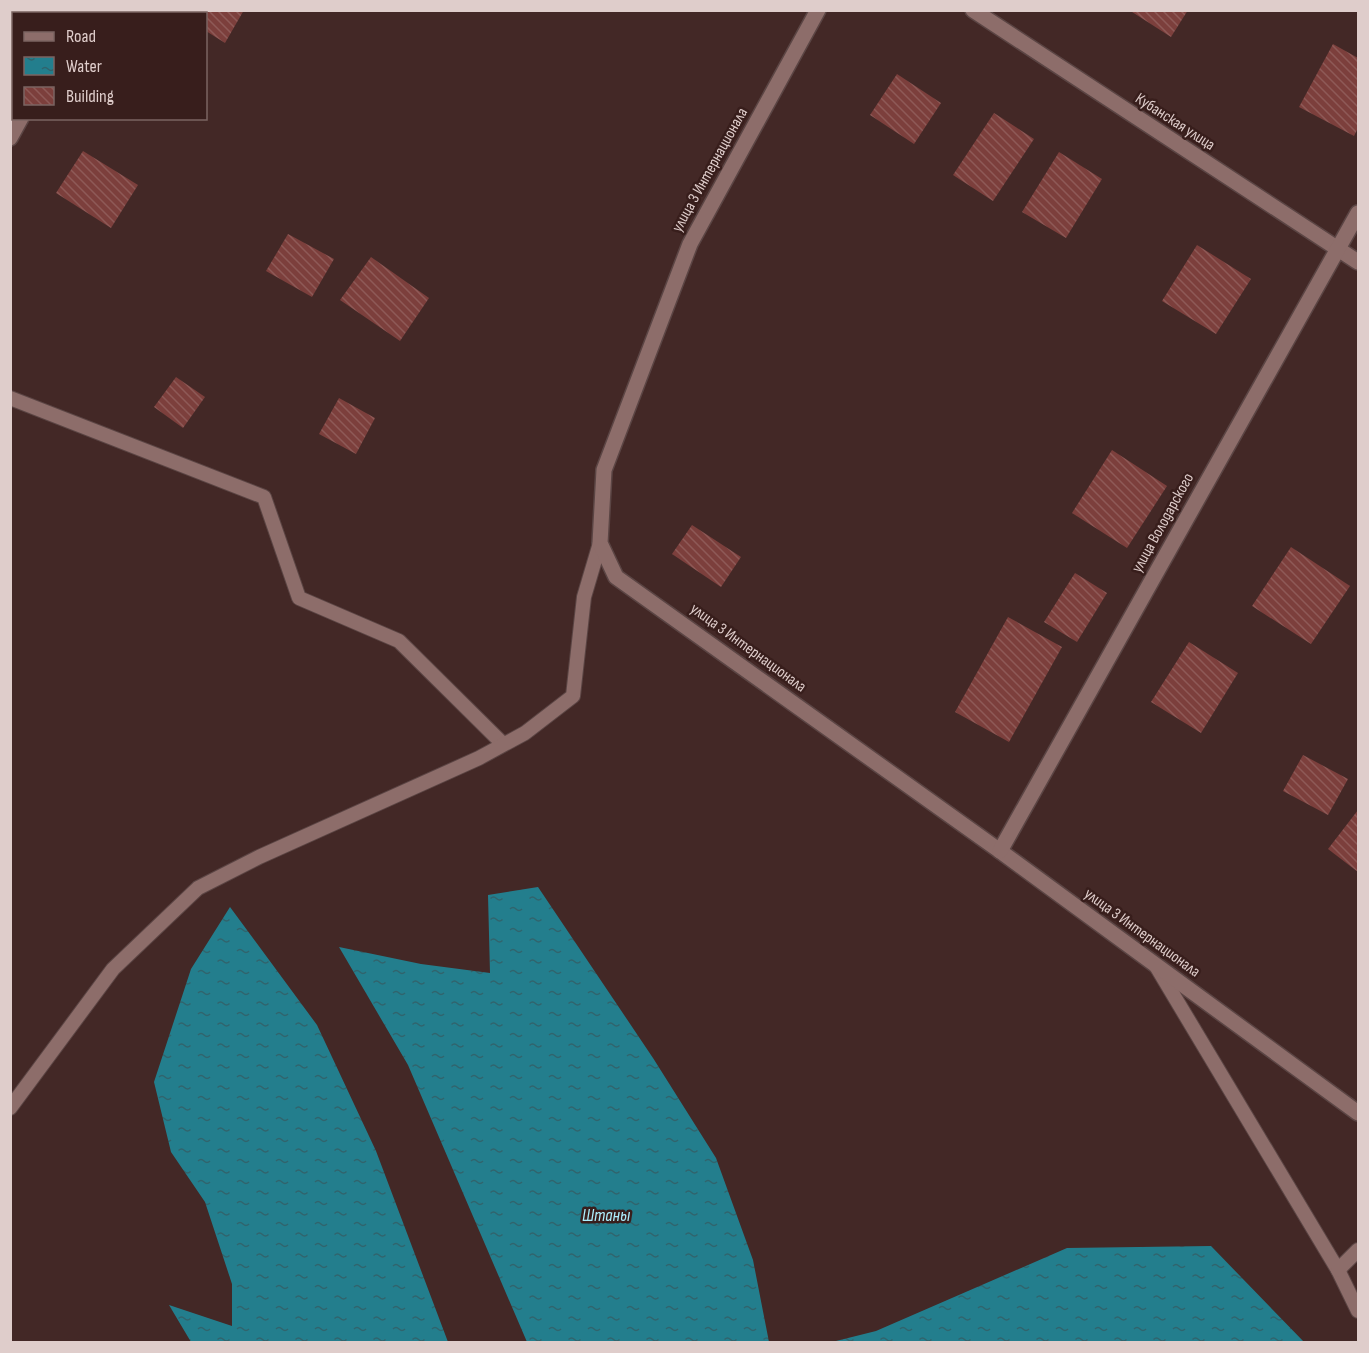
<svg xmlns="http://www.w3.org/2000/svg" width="1369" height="1353" font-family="'Sofia Sans Condensed',sans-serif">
  <defs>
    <pattern id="water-ripples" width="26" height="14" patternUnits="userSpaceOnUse" patternTransform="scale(1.5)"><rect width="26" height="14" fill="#237e8d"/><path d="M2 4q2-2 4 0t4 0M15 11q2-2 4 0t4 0" fill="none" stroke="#30646d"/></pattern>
    <pattern id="building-back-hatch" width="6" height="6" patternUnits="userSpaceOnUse" patternTransform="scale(1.5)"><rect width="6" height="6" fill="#7c3f3c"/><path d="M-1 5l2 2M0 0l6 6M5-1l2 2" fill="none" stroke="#8e5a57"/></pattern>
  </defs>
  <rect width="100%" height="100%" fill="#432826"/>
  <g fill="url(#water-ripples)">
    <path d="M 538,887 L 653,1058 L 716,1158 L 753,1260 L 769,1342 L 527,1342 L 408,1065 L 339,947 L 421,964 L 490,973 L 488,895 Z"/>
    <path d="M 230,907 L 317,1025 L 376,1151 L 448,1342 L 191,1342 L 169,1305 L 232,1326 L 232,1284 L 205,1202 L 171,1152 L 154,1082 L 191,969 Z"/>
    <path d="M 1211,1246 L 1304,1342 L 832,1342 L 876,1331 L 1067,1248 Z"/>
  </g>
  <g fill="url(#building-back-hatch)">
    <path d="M 10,10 L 23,10 L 29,14 L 14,14 L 14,49 L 10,47 Z"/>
    <path d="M 170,10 L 244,10 L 225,43 L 206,31 L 206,14 L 175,14 Z"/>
    <path d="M 1129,10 L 1188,10 L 1171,37 Z"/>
    <path d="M 1333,44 L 1358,58 L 1358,128 L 1354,136 L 1299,107 Z"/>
    <path d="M 897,74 L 941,103 L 914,144 L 870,115 Z"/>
    <path d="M 994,113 L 1034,139 L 993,201 L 953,175 Z"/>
    <path d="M 83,151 L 138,185 L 111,228 L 56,193 Z"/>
    <path d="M 1059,152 L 1102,179 L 1066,238 L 1022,212 Z"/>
    <path d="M 288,234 L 334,259 L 312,297 L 266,271 Z"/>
    <path d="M 1197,245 L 1251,279 L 1216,334 L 1162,301 Z"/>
    <path d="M 371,257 L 429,298 L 400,341 L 340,300 Z"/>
    <path d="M 176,377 L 205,397 L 183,428 L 154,407 Z"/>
    <path d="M 339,398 L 375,418 L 356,454 L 319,434 Z"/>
    <path d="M 1112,450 L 1167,486 L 1127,548 L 1072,513 Z"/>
    <path d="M 692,525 L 741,557 L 721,587 L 672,554 Z"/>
    <path d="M 1291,547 L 1350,586 L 1311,644 L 1252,606 Z"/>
    <path d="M 1075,573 L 1107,593 L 1077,642 L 1044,622 Z"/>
    <path d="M 1008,617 L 1062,647 L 1009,742 L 955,712 Z"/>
    <path d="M 1189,642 L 1238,673 L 1201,733 L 1151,702 Z"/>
    <path d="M 1303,755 L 1348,779 L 1328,815 L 1283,791 Z"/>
    <path d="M 1358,810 L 1358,872 L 1328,849 Z"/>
  </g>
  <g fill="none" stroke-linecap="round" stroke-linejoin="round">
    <g stroke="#5b4544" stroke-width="16">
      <g id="service">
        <path d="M 10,398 L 264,497 L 299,598 L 399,641 L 503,744"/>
        <path d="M 1156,966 L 1338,1270 L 1358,1311"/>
        <path d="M 10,1108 L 113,969 L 198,888 L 259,857 L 479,758 L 525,733 L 573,696 L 584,597 L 600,543"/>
        <path d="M 1338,1270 L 1358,1250"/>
      </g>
    </g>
    <g stroke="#5b4544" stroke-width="18">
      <g id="minor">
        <path d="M 818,10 L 690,244 L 604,470 L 600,543 L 616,577 L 1000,851 L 1358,1113"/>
        <path d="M 973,10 L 1358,262"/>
        <path d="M 79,14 L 80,10"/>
        <path d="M 10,138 L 21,118"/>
        <path d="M 1000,851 L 1358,213"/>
      </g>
    </g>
    <use href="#service" stroke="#8d6d6a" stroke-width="14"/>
    <use href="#minor" stroke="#8d6d6a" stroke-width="15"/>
  </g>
  <g text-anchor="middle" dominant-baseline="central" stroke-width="5" stroke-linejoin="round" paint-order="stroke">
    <g font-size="16" fill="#dfcdcb" stroke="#381e1c">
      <text transform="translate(1175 122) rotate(33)">Кубанская улица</text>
      <text transform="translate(710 170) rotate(-61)">улица 3 Интернационала</text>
      <text transform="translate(1163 523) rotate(-61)">улица Володарского</text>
      <text transform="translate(748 648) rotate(36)">улица 3 Интернационала</text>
      <text transform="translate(1142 933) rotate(36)">улица 3 Интернационала</text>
    </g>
    <g font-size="18" font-style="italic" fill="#adf0fe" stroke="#381e1c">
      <text x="606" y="1215">Штаны</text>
    </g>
  </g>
  <rect width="1369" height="1353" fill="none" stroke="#dfcdcb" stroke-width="24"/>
  <rect x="12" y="12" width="195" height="108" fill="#381e1c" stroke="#7b6462" stroke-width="1.5"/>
  <rect x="24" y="32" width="30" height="9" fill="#8d6d6a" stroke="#7b6462" stroke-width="1.5"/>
  <text x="66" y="42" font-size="18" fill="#dfcdcb">Road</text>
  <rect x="24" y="57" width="30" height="18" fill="url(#water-ripples)" stroke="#7b6462" stroke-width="1.5"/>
  <text x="66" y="72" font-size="18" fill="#dfcdcb">Water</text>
  <rect x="24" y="87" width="30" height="18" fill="url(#building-back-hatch)" stroke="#7b6462" stroke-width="1.5"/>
  <text x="66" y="102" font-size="18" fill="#dfcdcb">Building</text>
</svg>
